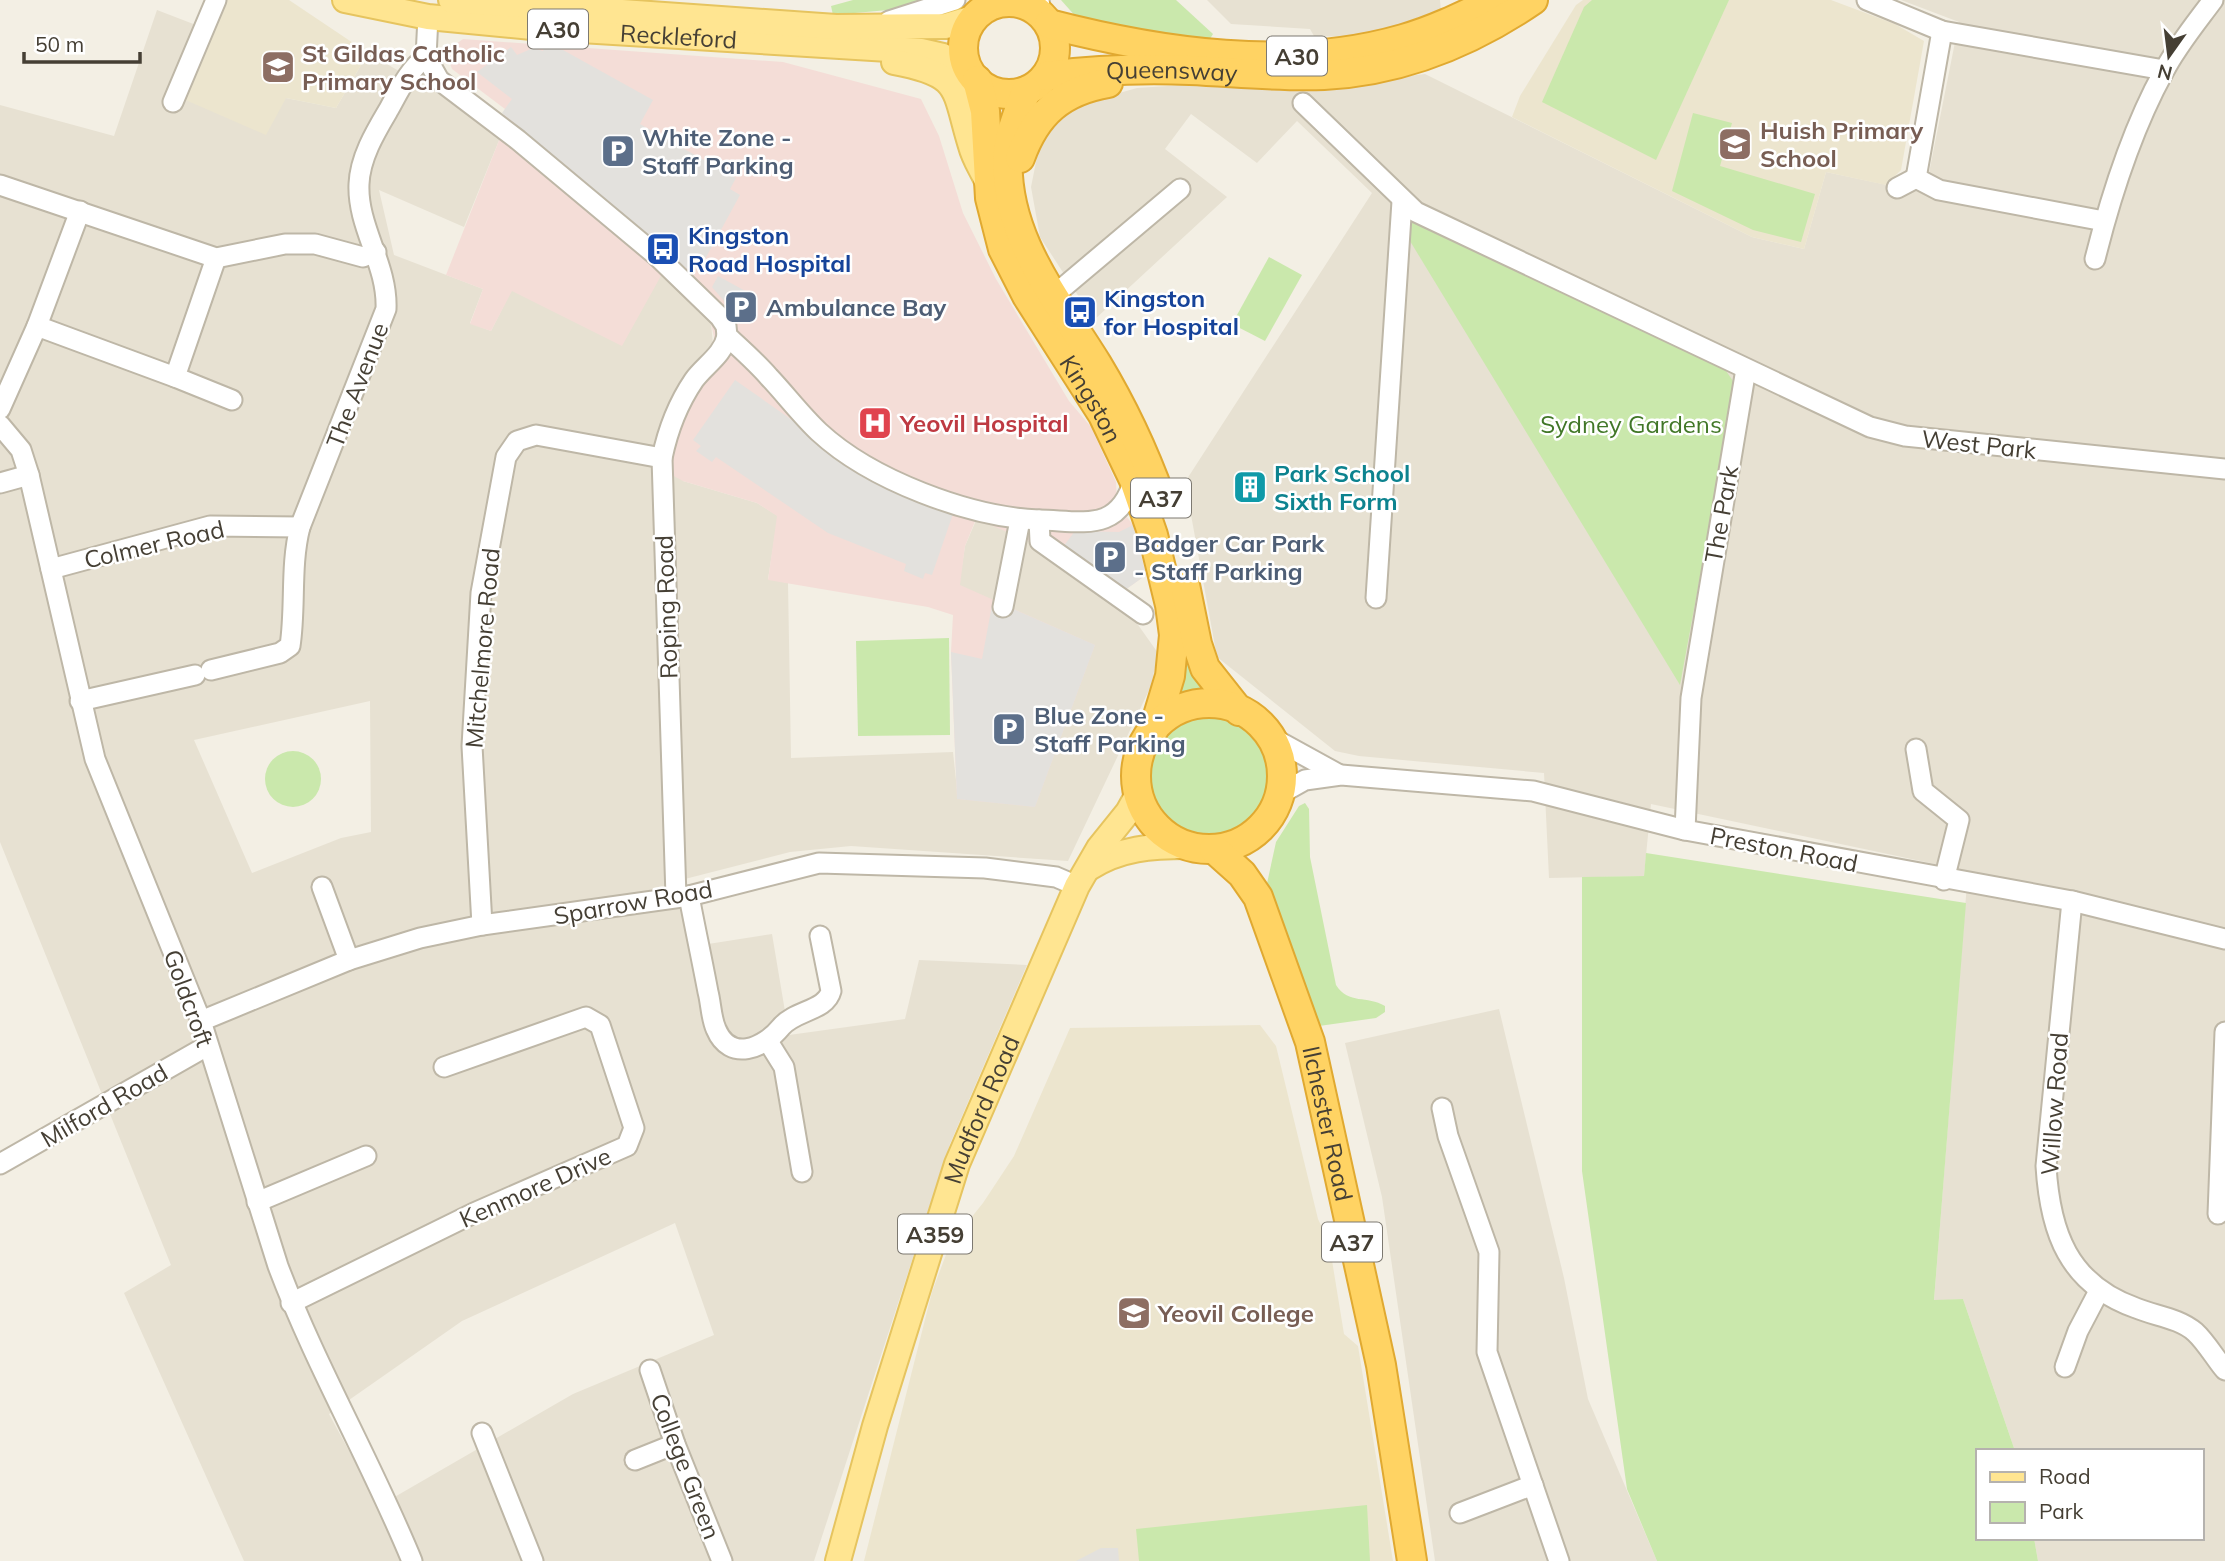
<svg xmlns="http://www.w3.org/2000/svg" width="2225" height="1561" font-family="Mulish,sans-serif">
  <rect width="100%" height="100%" fill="#f3efe4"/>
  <g fill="#e7e1d2" fill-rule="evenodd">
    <path d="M 1207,0 L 1440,0 L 1441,12 L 1355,37 L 1314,36 L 1310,29 L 1231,24 Z"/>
    <path d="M 1901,0 L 2225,0 L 2225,1561 L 2038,1561 L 2034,1538 L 2202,1538 L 2202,1451 L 2015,1451 L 1963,1299 L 1934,1301 L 1968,871 L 1651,804 L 1644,876 L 1549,878 L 1544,773 L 1359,756 L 1335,751 L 1217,657 L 1185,482 L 1372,193 L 1297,121 L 1257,163 L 1191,114 L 1165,149 L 1227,197 L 1094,320 L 1040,237 L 1031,187 L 1040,142 L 1062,117 L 1091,101 L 1137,88 L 1183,85 L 1292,90 L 1425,74 L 1752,237 L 1804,249 L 1826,172 L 1925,193 L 1959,22 Z"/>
    <path d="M 157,10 L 196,25 L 181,98 L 286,98 L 336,108 L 368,53 L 469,112 L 500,138 L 464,227 L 379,190 L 394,255 L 483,289 L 470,323 L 491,331 L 511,291 L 662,273 L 711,323 L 713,345 L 692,366 L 683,481 L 757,503 L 778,516 L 768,579 L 788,583 L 791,758 L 953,752 L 958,799 L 959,585 L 965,546 L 977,518 L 1041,546 L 1136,622 L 1158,653 L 1151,686 L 1068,861 L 851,846 L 790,852 L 681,880 L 689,947 L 772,934 L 789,1035 L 905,1019 L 919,960 L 1027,965 L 950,1144 L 814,1561 L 244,1561 L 124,1293 L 171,1265 L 0,842 L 0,105 L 114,136 ZM 370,701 L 371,832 L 341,838 L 252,873 L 194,740 ZM 675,1223 L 714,1335 L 573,1394 L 379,1506 L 329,1414 L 462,1321 Z"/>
    <path d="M 1499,1009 L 1564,1278 L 1588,1399 L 1657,1561 L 1435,1561 L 1382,1197 L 1345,1043 Z"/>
  </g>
  <g fill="#ece5ce">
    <path d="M 225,0 L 289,0 L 368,53 L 336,108 L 286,98 L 266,135 L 181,98 Z"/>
    <path d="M 1583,0 L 1831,0 L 1895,24 L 1924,41 L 1901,170 L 1886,185 L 1826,172 L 1804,249 L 1752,237 L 1512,117 L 1520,96 L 1576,5 Z"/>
    <path d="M 1260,1025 L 1276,1046 L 1318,1219 L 1329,1242 L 1344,1334 L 1358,1346 L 1393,1561 L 864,1561 L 932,1292 L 950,1244 L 983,1203 L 1014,1156 L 1070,1028 Z"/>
  </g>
  <path fill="#f4ddd7" d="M 463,39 L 783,62 L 921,99 L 939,136 L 963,213 L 996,279 L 1069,401 L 1091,427 L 1116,482 L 1117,504 L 1133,525 L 1146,575 L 1125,590 L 1041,546 L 976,519 L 965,546 L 960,585 L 1095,645 L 1035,807 L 957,799 L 951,652 L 953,615 L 928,607 L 768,580 L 777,516 L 757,503 L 683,481 L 653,465 L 662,420 L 692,366 L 713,345 L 714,337 L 711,323 L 662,274 L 622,346 L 512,291 L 491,331 L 470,324 L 483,289 L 446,275 L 500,138 L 505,109 L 452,69 L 448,58 L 449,49 Z"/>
  <g fill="#cae8ac">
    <path d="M 853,0 L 936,0 L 899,9 L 833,15 L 831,6 Z"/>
    <path d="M 1061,0 L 1176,0 L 1213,34 L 1208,42 L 1095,23 L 1077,18 Z"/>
    <path d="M 1592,0 L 1729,0 L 1656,160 L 1542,102 L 1584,7 Z"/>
    <path d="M 1693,113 L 1732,123 L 1720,166 L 1815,194 L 1801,242 L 1753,230 L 1672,191 Z"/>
    <path d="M 1416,220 L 1720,362 L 1733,381 L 1732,404 L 1680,685 L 1410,241 L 1408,226 Z"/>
    <path d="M 1269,257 L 1302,275 L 1265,341 L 1232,324 Z"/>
    <path d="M 949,638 L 950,735 L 858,736 L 856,641 Z"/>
    <path d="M 1182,646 L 1208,694 L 1176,700 Z"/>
    <circle cx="1210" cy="777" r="62"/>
    <circle cx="293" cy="779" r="28"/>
    <path d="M 1305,803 L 1309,809 L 1310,857 L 1336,985 C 1349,1005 1367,995 1385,1006 L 1385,1012 L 1376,1018 L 1319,1026 L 1314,1024 L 1266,888 L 1276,842 L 1299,806 Z"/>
    <path d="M 1646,853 L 1966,903 L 1934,1300 L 1963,1299 L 2015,1451 L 1978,1451 L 1978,1538 L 2034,1538 L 2038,1561 L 1657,1561 L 1627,1489 L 1582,1171 L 1582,877 L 1644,876 Z"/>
    <path d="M 1367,1505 L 1370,1561 L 1139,1561 L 1136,1529 Z"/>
  </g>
  <g fill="#e3e1dd">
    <path d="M 545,46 L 563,50 L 653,100 L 640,124 L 736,178 L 730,189 L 740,195 L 704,261 L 694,256 L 687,269 L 502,113 L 512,99 L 477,72 L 511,47 L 517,55 L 533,48 L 543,51 Z"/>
    <path d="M 718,276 L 758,298 L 744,324 L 712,287 Z"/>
    <path d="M 735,380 L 866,472 L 955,508 L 932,575 L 925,573 L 923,579 L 904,571 L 906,564 L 828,533 L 716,457 L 712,462 L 696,451 L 701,446 L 693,440 Z"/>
    <path d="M 1133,525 L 1146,575 L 1125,590 L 1063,547 L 1075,531 L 1119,532 Z"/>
    <path d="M 993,600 L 1095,645 L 1035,807 L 957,799 L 951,652 L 982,659 Z"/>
    <path d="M 1101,1548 L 1118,1548 L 1119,1561 L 1076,1561 Z"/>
  </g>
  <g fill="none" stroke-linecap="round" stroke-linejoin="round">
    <g stroke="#beb7a7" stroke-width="23">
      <g id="minor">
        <path d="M 1039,0 L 1041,14"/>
        <path d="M 1867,0 L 1942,31 L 2164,70"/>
        <path d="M 989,6 L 990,0"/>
        <path d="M 428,17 L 426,57 L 439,80 L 518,140 L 657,256 L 720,317 L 726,326 L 727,336 C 741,349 756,362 769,377 C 786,395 801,415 819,432 C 871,480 969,517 1039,520 L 1040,541 L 1143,614"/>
        <path d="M 889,21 L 955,0"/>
        <path d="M 173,102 L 216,0"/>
        <path d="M 1303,103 L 1416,212 L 1870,427 L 1905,436 L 2225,469"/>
        <path d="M 1916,178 L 1939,190 L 2104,221"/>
        <path d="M 1916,178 L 1942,31"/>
        <path d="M 0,185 L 216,258 L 285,244 L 315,244 L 363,257 L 376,252"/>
        <path d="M 1897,188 L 1916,178"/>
        <path d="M 216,258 L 175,377 L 232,400"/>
        <path d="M 2095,259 C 2111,195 2132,129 2164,71 C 2177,46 2196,23 2213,0"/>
        <path d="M 1053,296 L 1180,189"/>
        <path d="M 37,326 L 80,211"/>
        <path d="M 0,409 L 37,326 L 175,377"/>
        <path d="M 0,425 L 21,450 L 29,475 L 95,759 L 201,1021 L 278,1266 C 316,1367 371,1461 412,1561"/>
        <path d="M 0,483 L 29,475"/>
        <path d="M 1039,520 C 1084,521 1118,533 1134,480"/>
        <path d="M 51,569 L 210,526 L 300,527"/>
        <path d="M 1376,598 L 1402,201"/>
        <path d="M 1003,607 L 1020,520"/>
        <path d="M 211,670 L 280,653 L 290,646 C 296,607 290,566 300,527 L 386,309 C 388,265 357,227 359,184 C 360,157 376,131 389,109 C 399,91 409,69 426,57"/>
        <path d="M 80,701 L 195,675"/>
        <path d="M 1269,736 L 1338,774"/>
        <path d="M 1916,749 L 1923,791 L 1959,820 L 1944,880"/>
        <path d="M 1280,794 L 1305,780 L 1341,775 L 1533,791 L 1685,830 L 2072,901 L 2225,939"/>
        <path d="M 1685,830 L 1691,698 L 1746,369"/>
        <path d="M 322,887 L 349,960"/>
        <path d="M 689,896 C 695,928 702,960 708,992 C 711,1003 711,1018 716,1029 C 730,1063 764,1048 781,1027 C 795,1010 826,1011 831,991 L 820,936"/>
        <path d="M 676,897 L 662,458 C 668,429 677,405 694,380 C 705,365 723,355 727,336"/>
        <path d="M 2072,901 L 2046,1166 C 2050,1232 2068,1284 2136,1308 C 2155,1316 2179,1318 2195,1332 C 2206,1342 2215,1358 2225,1370"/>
        <path d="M 482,925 L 472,746 L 481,593 L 506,457 L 517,441 L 536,435 L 662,458"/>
        <path d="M 201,1021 L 349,960 L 420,938 L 482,925 L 689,896 L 819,863 L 985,868 L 1056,877 L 1077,886"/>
        <path d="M 769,1043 L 784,1067 L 802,1172"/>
        <path d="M 1442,1108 L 1448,1136 L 1489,1252 L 1487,1352 L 1559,1561"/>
        <path d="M 0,1164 L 207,1046"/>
        <path d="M 257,1202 L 366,1156"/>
        <path d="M 2218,1214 L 2225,1032"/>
        <path d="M 291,1303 L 474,1213 L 627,1146 L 634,1128 L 600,1025 L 586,1017 L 444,1067"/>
        <path d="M 2065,1367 L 2078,1331 L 2099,1291"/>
        <path d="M 650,1370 L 675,1444 L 722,1561"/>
        <path d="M 482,1433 L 533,1561"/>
        <path d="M 635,1460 L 675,1444"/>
        <path d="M 1460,1513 L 1533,1485"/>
      </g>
    </g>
    <g stroke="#e6c45f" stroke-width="28">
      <g id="major">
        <path id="s1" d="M 345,0 L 428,17 L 532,27 L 921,51 L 943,56 L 969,70"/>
        <path d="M 451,0 L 836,27 L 946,26 L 973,18"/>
        <path d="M 894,62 C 963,75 953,88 971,146 C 974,158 982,170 987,181"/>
        <path d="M 1089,868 C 1120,848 1152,846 1188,846"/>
        <path id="s2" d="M 838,1561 L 875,1426 L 957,1164 L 1077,886 L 1099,848 L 1128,812 L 1138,794"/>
      </g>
    </g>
    <g stroke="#e0a931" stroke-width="32">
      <g id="highway">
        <circle cx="1009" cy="48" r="46"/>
        <path d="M 1049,24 C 1161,53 1289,72 1403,39 C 1435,30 1465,15 1496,0"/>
        <path id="s3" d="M 1046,76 C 1094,70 1142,68 1190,70 C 1235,72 1280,77 1324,75 C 1401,71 1470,43 1533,0"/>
        <path id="s4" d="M 977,80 L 985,111 L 990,198 L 1003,249 L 1027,296 L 1103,415 L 1134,480 L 1153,535 L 1170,605 L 1174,635 L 1170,676 L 1154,729"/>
        <path d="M 1026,91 C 1019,111 1010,132 1008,152 C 1002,235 1057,299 1097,364 C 1123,407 1144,452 1161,499"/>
        <path d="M 1020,158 C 1036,113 1062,91 1108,83"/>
        <path d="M 1185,585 L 1197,644 L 1205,668 L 1239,711"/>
        <circle cx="1209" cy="776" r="73"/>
        <path id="s5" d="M 1214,849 L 1242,874 L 1258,897 L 1310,1042 L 1381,1365 L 1412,1561"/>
      </g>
    </g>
    <use href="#minor" stroke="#fff" stroke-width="19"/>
    <use href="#major" stroke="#ffe591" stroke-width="24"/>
    <use href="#highway" stroke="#ffd363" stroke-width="28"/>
  </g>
  <defs>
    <g id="school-square" transform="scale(1.75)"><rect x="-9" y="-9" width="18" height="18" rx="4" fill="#8d6e63" stroke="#fff"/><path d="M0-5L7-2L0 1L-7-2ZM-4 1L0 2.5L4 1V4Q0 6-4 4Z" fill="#fff"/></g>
    <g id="parking-square" transform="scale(1.75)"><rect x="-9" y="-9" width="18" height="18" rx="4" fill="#5c6f8a" stroke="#fff"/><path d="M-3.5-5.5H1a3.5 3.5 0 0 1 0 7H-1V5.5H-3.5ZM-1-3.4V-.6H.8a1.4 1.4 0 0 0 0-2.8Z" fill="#fff"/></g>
    <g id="bus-square" transform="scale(1.75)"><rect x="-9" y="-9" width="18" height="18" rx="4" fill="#1a4fb4" stroke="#fff"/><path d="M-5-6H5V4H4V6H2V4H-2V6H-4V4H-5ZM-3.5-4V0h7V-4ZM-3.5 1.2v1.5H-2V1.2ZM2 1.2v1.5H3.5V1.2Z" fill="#fff"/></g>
    <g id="hospital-square" transform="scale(1.75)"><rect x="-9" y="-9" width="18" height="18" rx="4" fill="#e0444e" stroke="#fff"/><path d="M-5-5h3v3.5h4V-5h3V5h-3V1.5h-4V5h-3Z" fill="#fff"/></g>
    <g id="building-square" transform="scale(1.75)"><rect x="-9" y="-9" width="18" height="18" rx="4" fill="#0f9aa8" stroke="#fff"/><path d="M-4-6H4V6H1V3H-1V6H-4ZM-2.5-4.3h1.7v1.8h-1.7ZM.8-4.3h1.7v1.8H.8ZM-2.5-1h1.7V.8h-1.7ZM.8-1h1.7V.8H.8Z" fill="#fff"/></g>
    <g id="university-square" transform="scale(1.75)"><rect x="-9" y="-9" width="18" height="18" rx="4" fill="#8d6e63" stroke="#fff"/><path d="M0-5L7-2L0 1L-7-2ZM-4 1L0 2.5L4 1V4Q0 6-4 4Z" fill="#fff"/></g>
  </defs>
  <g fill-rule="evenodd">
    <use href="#school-square" x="278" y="67"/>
    <use href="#school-square" x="1735" y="144"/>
    <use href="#parking-square" x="618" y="151"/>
    <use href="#bus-square" x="663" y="249"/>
    <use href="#parking-square" x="741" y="307"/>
    <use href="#bus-square" x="1080" y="312"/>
    <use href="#hospital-square" x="875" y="423"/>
    <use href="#building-square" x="1250" y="487"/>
    <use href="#parking-square" x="1110" y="557"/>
    <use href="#parking-square" x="1009" y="729"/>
    <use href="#university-square" x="1134" y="1313"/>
  </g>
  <g text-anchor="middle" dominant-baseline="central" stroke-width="5" stroke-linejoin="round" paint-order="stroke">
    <g fill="#fff" stroke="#7d7971" stroke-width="2">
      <rect x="528" y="9.5" width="60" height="39" rx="5"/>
      <rect x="1267" y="36.5" width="60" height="39" rx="5"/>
      <rect x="1131" y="478.5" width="60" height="39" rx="5"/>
      <rect x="898" y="1214.5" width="74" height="39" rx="5"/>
      <rect x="1322" y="1222.5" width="60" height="39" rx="5"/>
    </g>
    <g font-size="23" font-weight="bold" fill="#453f34">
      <text x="558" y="29">A30</text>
      <text x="1297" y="56">A30</text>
      <text x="1161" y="498">A37</text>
      <text x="935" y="1234">A359</text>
      <text x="1352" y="1242">A37</text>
    </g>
    <g font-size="24" fill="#453f34" stroke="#fff">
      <text stroke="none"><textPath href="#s1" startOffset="336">Reckleford</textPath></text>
      <text stroke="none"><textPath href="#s3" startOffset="126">Queensway</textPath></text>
      <text transform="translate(357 385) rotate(-69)">The Avenue</text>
      <text stroke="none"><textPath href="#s4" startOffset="346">Kingston</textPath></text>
      <text transform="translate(1979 444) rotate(6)">West Park</text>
      <text transform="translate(1721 514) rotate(-80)">The Park</text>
      <text transform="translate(154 544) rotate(-13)">Colmer Road</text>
      <text transform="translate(666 607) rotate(-92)">Roping Road</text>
      <text transform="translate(482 648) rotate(-85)">Mitchelmore Road</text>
      <text transform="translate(1784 849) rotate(11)">Preston Road</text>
      <text transform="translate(633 902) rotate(-10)">Sparrow Road</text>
      <text transform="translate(189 998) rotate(70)">Goldcroft</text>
      <text transform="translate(2054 1104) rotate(-86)">Willow Road</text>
      <text transform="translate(104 1105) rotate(-30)">Milford Road</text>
      <text stroke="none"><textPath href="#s2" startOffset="474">Mudford Road</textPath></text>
      <text stroke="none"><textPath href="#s5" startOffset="303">Ilchester Road</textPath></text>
      <text transform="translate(535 1187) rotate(-24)">Kenmore Drive</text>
      <text transform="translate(686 1466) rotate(69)">College Green</text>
    </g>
    <g font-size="24" font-weight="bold" fill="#785e54" stroke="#fff" text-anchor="start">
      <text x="302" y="53">St Gildas Catholic<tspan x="302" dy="28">Primary School</tspan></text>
      <text x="1760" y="130">Huish Primary<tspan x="1760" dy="28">School</tspan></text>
      <text x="1158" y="1313">Yeovil College</text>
    </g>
    <g font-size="24" font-weight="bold" fill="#4e5e75" stroke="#fff" text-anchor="start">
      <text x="642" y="137">White Zone -<tspan x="642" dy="28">Staff Parking</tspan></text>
      <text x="766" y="307">Ambulance Bay</text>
      <text x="1134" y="543">Badger Car Park<tspan x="1134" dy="28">- Staff Parking</tspan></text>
      <text x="1034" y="715">Blue Zone -<tspan x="1034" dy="28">Staff Parking</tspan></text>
    </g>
    <g font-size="24" font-weight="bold" fill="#164399" stroke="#fff" text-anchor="start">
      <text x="688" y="235">Kingston<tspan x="688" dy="28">Road Hospital</tspan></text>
      <text x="1104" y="298">Kingston<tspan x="1104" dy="28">for Hospital</tspan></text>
    </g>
    <g font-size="24" font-weight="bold" fill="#be3a42" stroke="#fff" text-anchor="start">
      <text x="900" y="423">Yeovil Hospital</text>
    </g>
    <g font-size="24" fill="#417727" stroke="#fff">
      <text x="1631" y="424">Sydney Gardens</text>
    </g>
    <g font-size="24" font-weight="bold" fill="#0d838f" stroke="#fff" text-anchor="start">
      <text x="1274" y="473">Park School<tspan x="1274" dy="28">Sixth Form</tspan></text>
    </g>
  </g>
  <rect x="1976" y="1449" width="228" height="91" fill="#ffffff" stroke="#b5b2ae" stroke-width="2"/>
  <rect x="1990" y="1472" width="35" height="10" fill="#ffe591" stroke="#b5b2ae" stroke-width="2"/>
  <text x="2039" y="1484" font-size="21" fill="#453f34">Road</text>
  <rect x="1990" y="1502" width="35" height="21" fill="#cae8ac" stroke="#b5b2ae" stroke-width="2"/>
  <text x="2039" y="1519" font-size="21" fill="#453f34">Park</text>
  <g transform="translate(2169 56) rotate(194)" stroke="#ffffff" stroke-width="5" paint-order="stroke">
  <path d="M0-5L12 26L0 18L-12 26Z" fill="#453f34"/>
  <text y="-10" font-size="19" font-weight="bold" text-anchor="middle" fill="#453f34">N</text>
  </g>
  <path d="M24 52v10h116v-10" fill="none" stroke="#453f34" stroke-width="3.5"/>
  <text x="35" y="52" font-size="21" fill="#453f34" stroke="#ffffff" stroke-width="5" paint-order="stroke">50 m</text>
</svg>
